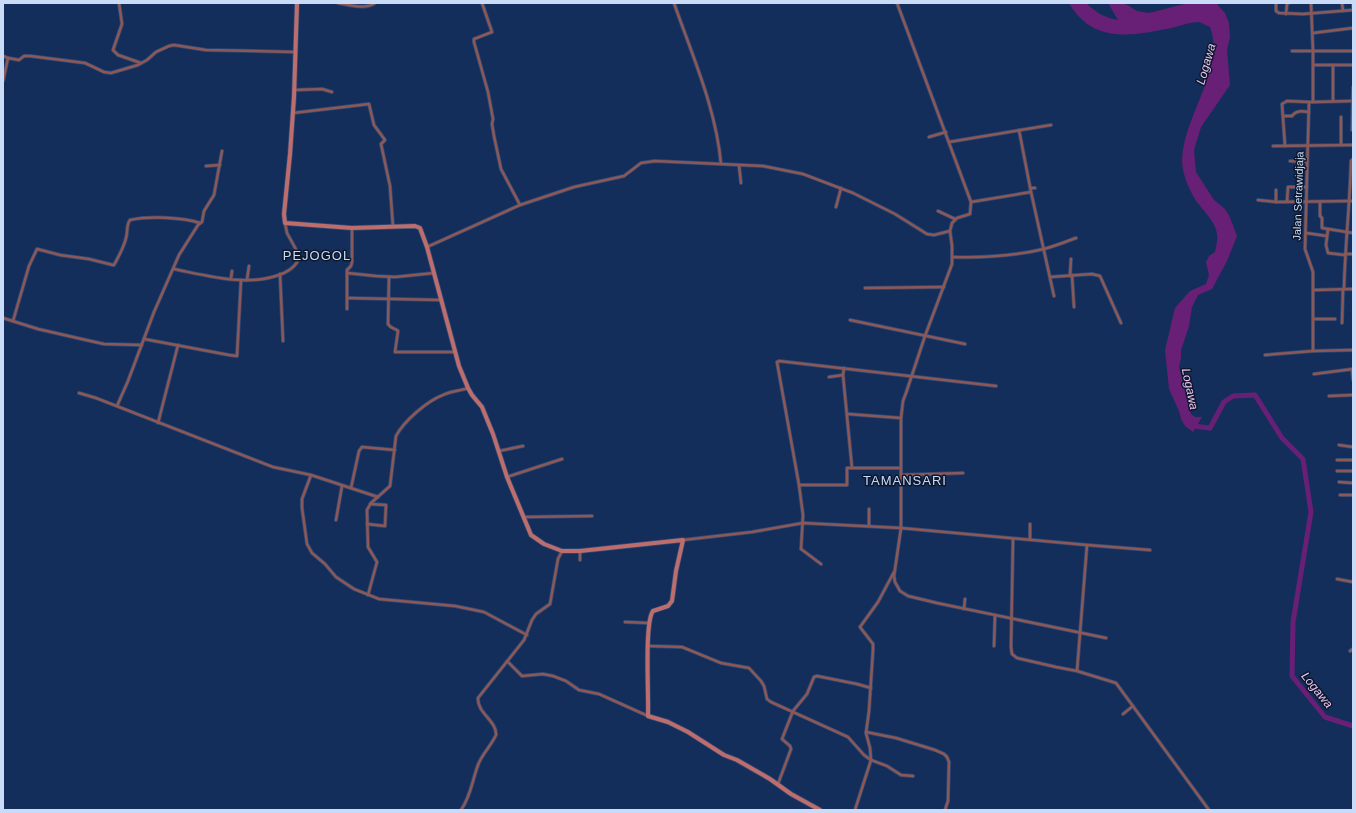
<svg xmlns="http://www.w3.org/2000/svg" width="1356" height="813" font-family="Arial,sans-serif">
  <rect width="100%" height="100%" fill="#142e5b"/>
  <path fill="#681f76" d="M 1069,3 L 1086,3 C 1096,12 1104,18 1118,20 L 1108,3 L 1124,3 L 1137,11 L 1149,13 L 1188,3 L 1216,3 L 1225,13 L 1229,23 L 1230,37 L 1227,50 L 1230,85 L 1201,127 L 1194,150 L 1196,172 L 1214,200 L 1224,208 L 1229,215 L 1237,236 L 1227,261 L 1212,289 L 1198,295 L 1192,307 L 1189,326 L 1181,350 L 1181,358 L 1179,367 L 1191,414 L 1195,417 L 1202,417 L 1193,432 L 1185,426 L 1181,419 L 1179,411 L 1169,389 L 1165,350 L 1175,308 L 1190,291 L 1206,284 L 1209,275 L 1206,262 L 1209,256 L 1215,252 C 1216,247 1218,240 1217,234 C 1216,221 1201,209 1195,199 C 1188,187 1183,175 1182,162 C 1182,118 1226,68 1210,27 C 1207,26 1202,23 1199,22 C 1190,22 1180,26 1171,28 C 1131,36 1093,44 1069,3 Z"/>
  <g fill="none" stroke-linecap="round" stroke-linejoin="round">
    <path stroke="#681f76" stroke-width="5" d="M 1191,423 L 1193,426 L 1210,428 L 1224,402 L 1233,396 L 1255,395 L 1282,438 L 1303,459 L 1311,512 L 1293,622 L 1292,676 L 1325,717 L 1353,726"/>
    <g stroke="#314a74" stroke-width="4">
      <g id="street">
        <path d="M 119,3 L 122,24 L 113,50 L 118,55 L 141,63"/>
        <path d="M 338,3 C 349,5 365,10 375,3"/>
        <path d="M 482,3 L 492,32 L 474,39 L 474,42 L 488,92 L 493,119 L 492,124 L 494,136 L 501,169 L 520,205"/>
        <path d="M 674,3 C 692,55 716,108 721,164"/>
        <path d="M 897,3 L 971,202 L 970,214 L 957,218 L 952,223 L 950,231 L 952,246 L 952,264 L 925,336 L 906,393 L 903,401 L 901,418 L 901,528 L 894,576 L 895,582 L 900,591 L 908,596 L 937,603 L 1106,638"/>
        <path d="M 1276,3 L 1276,11 L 1279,13 L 1303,14 L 1353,10"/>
        <path d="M 1311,3 L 1313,51 L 1313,102 L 1309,102 L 1305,249 L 1313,272 L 1313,351 L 1353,350"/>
        <path d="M 1342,3 L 1343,11"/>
        <path d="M 1353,3 L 1353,10"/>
        <path d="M 1286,14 L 1287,4 L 1289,3"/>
        <path d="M 1313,33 L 1353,28"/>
        <path d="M 1292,51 L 1353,51"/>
        <path d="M 3,56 L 8,58 L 3,81"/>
        <path d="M 8,58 L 19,60 L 24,56 L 30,56 L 85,63 L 104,72 L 111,73 L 138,65 L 147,60 L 156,52 L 169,46 L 174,45 L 206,50 L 295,52"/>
        <path d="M 1313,65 L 1353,65"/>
        <path d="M 294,90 L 322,89 L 332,92"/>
        <path d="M 1333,101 L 1333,65"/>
        <path d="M 1313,102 L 1353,101"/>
        <path d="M 293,113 L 369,104 L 374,125 L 385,140 L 381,144 L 390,186 L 393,227"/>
        <path d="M 1283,116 L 1292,116 C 1296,110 1302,111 1309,112"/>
        <path d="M 1341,117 L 1341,145"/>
        <path d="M 1019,130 L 1031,192"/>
        <path d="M 1352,130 L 1353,87"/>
        <path d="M 929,137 L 946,132"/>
        <path d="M 949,142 L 1051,125"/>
        <path d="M 1273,146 L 1353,145"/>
        <path d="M 1285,146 L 1282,104 L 1287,101 L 1309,102"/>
        <path d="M 1290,161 L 1307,162"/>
        <path d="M 739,165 L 741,183"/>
        <path d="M 206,166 L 220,165"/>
        <path d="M 1031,188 L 1035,188"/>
        <path d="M 1276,190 L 1276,202 L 1353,201"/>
        <path d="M 1258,200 L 1276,202"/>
        <path d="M 971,202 L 1031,192 L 1054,296"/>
        <path d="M 1287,202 L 1288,187 L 1307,187"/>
        <path d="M 1320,202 L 1320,216 L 1322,218 L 1322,228 L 1353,233"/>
        <path d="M 836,207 L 841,188"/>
        <path d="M 938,211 L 955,219"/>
        <path d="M 1328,229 L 1326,245 L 1328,253 L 1345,255"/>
        <path d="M 1306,233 L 1327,236"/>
        <path d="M 427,247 L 520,205 L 574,187 L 624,176 L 641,163 L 655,161 L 763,166 L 803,174 L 853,193 L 895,214 L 927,234 L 934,235 L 950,231"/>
        <path d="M 1345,254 L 1353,254"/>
        <path d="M 952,257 C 983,258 1014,256 1044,249 C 1055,246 1065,242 1076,238"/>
        <path d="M 174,269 C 209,276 250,288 284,273 C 292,269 299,264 299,255 L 287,233 L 285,223"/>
        <path d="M 347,273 L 376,276 L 395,277 L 434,273"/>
        <path d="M 280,274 L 283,341"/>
        <path d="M 1072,275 L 1074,307"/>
        <path d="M 1070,276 L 1071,259"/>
        <path d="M 389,277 L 388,324 C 391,329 395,328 398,331 L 395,352 L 455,352"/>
        <path d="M 1050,277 L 1092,274 L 1100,276 L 1121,323"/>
        <path d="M 231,278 L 232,271"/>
        <path d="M 247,280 L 249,266"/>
        <path d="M 865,288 L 944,287"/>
        <path d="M 1344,289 C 1345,246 1350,203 1351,161 L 1353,159"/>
        <path d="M 1314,290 L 1353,289"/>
        <path d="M 347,298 L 441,300"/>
        <path d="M 347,309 L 347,270 L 351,266 L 352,262 L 352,228"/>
        <path d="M 3,318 L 38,329 L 86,340 L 104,344 L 142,345"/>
        <path d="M 1313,319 L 1335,319"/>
        <path d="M 850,320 L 965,344"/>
        <path d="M 13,321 L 29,266 L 37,249 L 60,255 L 89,259 L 113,265 L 114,265 C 119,256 124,247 126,238 C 128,232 126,225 130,220 C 149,216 182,217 200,223"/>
        <path d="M 1342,323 L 1343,289"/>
        <path d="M 144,339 L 229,355 L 237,356 L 241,280"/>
        <path d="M 1265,355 L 1313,351"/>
        <path d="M 844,368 L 843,375 L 852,468 L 901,468"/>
        <path d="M 1352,369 L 1353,380"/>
        <path d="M 1314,374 L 1353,369"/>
        <path d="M 829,377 L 843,375"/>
        <path d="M 79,393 L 96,398 L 273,467 L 311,475 L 378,497"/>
        <path d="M 1329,396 L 1353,395"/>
        <path d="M 117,406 L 128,381 L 154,312 L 179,255 L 198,225 L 202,222 L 204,211 L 214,195 L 222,151"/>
        <path d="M 848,414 L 901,418"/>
        <path d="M 158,423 L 178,345"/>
        <path d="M 1339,445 L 1353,447"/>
        <path d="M 499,451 L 523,446"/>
        <path d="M 1337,460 L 1353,460"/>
        <path d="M 1337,471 L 1353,471"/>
        <path d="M 311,475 L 302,499 L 302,508 L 307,544 L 312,553 L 325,564 L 336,577 L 354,589 L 379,599 L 455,606 L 484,612 L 527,635"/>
        <path d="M 901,475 L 963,473"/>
        <path d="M 507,477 L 562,459"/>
        <path d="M 1339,482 L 1353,483"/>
        <path d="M 799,485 L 847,485 L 847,468 L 852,468"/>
        <path d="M 351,488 L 359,451 L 362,447 L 395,450"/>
        <path d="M 1340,495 L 1353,495"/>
        <path d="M 869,509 L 869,526"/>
        <path d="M 524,517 L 592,516"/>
        <path d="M 336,520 L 342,486"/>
        <path d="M 367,524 L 385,526 L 386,505 L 370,504"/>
        <path d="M 1030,524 L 1030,539"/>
        <path d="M 1013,539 L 1011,647 L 1012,654 L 1017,658 L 1056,667 L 1077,671 L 1116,683 L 1209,810"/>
        <path d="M 683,540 L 752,532 L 803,523 L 901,528 L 1087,545 L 1077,671"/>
        <path d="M 1087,545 L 1150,550"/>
        <path d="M 580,551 L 580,560"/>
        <path d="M 821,564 L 801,549 L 803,515 L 799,485 L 777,362 L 779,361 L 996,386"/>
        <path d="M 1337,579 L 1353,582"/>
        <path d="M 368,595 L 377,562 L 368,547 L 367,510 L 371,503 L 390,486 L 396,436 C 404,421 427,401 443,395 C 451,391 460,391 468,388"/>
        <path d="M 964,609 L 965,599"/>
        <path d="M 625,622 L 649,623"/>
        <path d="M 648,646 L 682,647 L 721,663 L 749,668 L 761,681 L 764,686 L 767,699 L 771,702 L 848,737 L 864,755 L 871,760 L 887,766 L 901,775 L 913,776"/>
        <path d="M 994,646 L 995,615"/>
        <path d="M 1350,651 L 1353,649"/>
        <path d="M 507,661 L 522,676 L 543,674 L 553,676 L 566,681 L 579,690 L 599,694 L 648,716"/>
        <path d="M 1123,714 L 1133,706"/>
        <path d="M 866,732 L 896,738 L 935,750 L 944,754 L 947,757 L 949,762 L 948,801 L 945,810"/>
        <path d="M 778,784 L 791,749 L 790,746 L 782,739 L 793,711 L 807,694 L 814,677 L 817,676 L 857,684 L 871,688"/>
        <path d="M 461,810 C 471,796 472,781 478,765 C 482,754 491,746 496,735 C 497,721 477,713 478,698 L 524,640 L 532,620 L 536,614 L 550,604 L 558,559 L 562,551"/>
        <path d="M 855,810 L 871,760 L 870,748 L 866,733 L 869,711 L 873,650 L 873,644 L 860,627 L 878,602 L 894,572"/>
      </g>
    </g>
    <g stroke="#314a74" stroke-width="5.5">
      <path id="secondary" d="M 297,3 L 294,97 L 290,154 L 284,214 L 285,223 L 352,228 L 415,226 L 420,228 L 427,247 L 459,366 L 468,388 L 472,395 L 482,407 L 493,434 L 507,477 L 531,535 L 544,544 L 562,551 L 580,551 L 683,540 L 676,571 L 672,601 L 668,606 L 653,611 C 644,623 649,698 648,716 L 668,722 L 688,732 L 724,755 L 737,760 L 770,779 L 791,794 L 820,810"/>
    </g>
    <use href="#street" stroke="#8b5857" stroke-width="2.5"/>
    <use href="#secondary" stroke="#bd6d6c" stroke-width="4"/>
  </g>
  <g text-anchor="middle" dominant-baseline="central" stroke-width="3" stroke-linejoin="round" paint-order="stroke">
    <g font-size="11" fill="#cadbf8" stroke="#0c172c">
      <text transform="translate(1298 196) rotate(-88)">Jalan Setrawidjaja</text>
    </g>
    <g font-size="12" font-style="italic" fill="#ebc6f2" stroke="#0c172c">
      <text transform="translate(1206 64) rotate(-74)">Logawa</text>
      <text transform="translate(1190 389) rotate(78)">Logawa</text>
      <text transform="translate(1317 690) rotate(51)">Logawa</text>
    </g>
    <g font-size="13" letter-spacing="1" fill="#cadbf8" stroke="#0c172c">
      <text x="317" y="255">PEJOGOL</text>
      <text x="905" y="480">TAMANSARI</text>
    </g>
  </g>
  <rect width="1356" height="813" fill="none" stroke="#cadbf8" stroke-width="8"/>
</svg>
